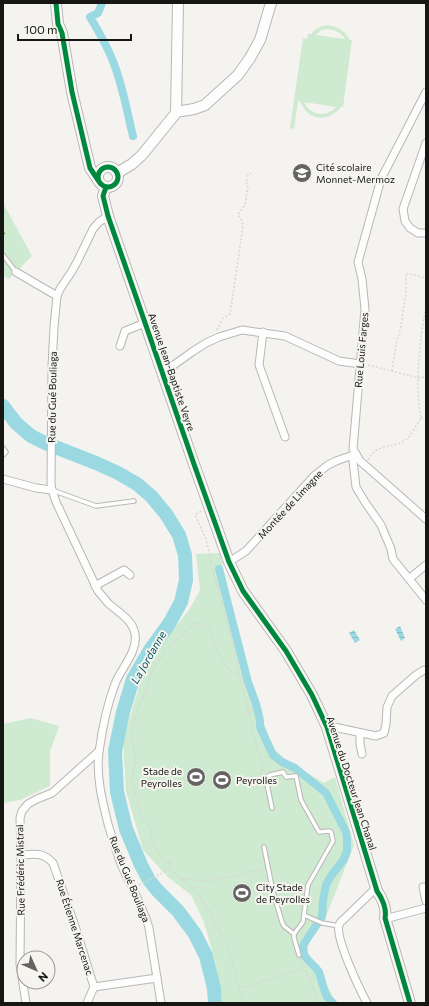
<svg xmlns="http://www.w3.org/2000/svg" width="429" height="1006" font-family="Commissioner,sans-serif">
  <defs>
    <pattern id="water-rules" width="6" height="5" patternUnits="userSpaceOnUse"><rect width="6" height="5" fill="#9ad9e1"/><path d="M0 2.5h6" fill="none" stroke="#84bac0"/></pattern>
  </defs>
  <rect width="100%" height="100%" fill="#f4f3f0"/>
  <g fill="#ceead0" fill-rule="evenodd">
    <path d="M 328,25 C 338,27 345,31 350,40 L 352,40 L 343,107 L 341,107 C 328,123 307,121 300,101 L 298,101 L 294,129 L 290,128 L 303,38 L 307,39 L 308,34 L 311,34 C 316,28 321,26 328,25 ZM 327,29 C 335,30 341,32 345,39 L 315,35 L 322,30 ZM 304,102 L 336,107 C 327,118 310,116 304,102 Z"/>
    <path d="M 3,203 L 32,256 L 9,279 L 3,276 Z"/>
    <path d="M 220,553 L 230,599 L 252,687 L 272,747 L 287,761 L 324,783 L 335,777 L 354,845 L 325,919 L 307,942 L 308,955 L 318,968 L 336,1003 L 222,1003 L 222,997 L 216,965 L 204,922 L 191,895 L 169,878 L 143,850 L 126,791 L 123,741 L 140,683 L 160,646 L 189,610 L 200,590 L 196,554 Z"/>
    <path d="M 31,718 L 59,726 L 50,752 L 50,786 L 20,800 L 3,803 L 3,724 Z"/>
  </g>
  <g fill="url(#water-rules)">
    <path d="M 400,626 L 405,638 L 401,641 L 395,629 Z"/>
    <path d="M 354,630 L 360,640 L 355,643 L 349,633 Z"/>
  </g>
  <g fill="none" stroke-linecap="round" stroke-linejoin="round">
    <g stroke="#9ad9e1" stroke-width="8">
      <path d="M 102,3 L 98,13 L 90,17 C 99,32 108,47 114,64 C 123,87 127,112 133,136"/>
      <path d="M 219,569 L 248,682 L 256,704 L 260,720 L 260,727 L 273,755 L 282,762 L 295,768 L 326,793 L 346,832 L 347,840 L 347,851 L 344,859 L 331,876 L 326,885 L 323,900 L 322,917 L 307,939 L 303,946 L 304,955 L 309,961 L 315,967 L 319,972 L 324,989 L 327,997 L 333,1003"/>
    </g>
    <path stroke="#9ad9e1" stroke-width="14" d="M 3,406 L 16,423 L 31,436 L 45,443 L 96,463 L 118,473 L 137,484 L 151,496 L 166,514 L 179,535 L 185,555 L 186,580 L 181,602 L 169,624 L 150,650 L 133,679 L 123,712 L 115,751 L 117,792 L 126,829 L 141,865 L 149,880 L 157,890 L 178,911 L 195,934 L 206,956 L 214,988 L 215,1003"/>
    <g stroke="#b8b7b5" stroke-width="5.5">
      <g id="service">
        <path d="M 3,255 L 16,272"/>
        <path d="M 3,448 L 6,452 L 3,455"/>
        <path d="M 52,490 L 96,506 L 134,501"/>
        <path d="M 272,808 L 267,784 L 267,777 L 270,775 L 283,772 L 286,777 L 296,776 L 301,800 L 319,832 L 329,831 L 331,832 L 333,841 L 308,885 L 303,922 L 294,934 L 294,938 L 299,955"/>
        <path d="M 264,847 L 273,892 L 282,922 L 284,926 L 294,934"/>
        <path d="M 304,915 L 322,923 L 339,926"/>
      </g>
    </g>
    <g stroke="#b8b7b5" stroke-width="9">
      <g id="minor">
        <path d="M 426,92 L 381,179 L 358,262 L 362,279 L 365,309 L 353,449 L 356,454 L 353,461 L 356,487 L 365,502 L 381,525 L 391,549 L 393,559 L 426,600"/>
        <path d="M 426,143 L 403,209 L 405,221 L 410,228 L 418,233 L 426,233"/>
        <path d="M 108,216 L 99,222 L 93,229 L 77,262 L 72,271 L 60,289 L 57,296 L 54,327 L 52,366 L 51,483 L 52,490 L 56,502 L 98,591 C 101,595 105,599 108,603 C 118,612 133,620 135,634 C 138,652 121,668 115,684 C 107,705 102,730 99,752 C 96,776 102,800 108,824 C 112,837 116,851 121,864 C 130,885 143,906 149,928 L 161,1003"/>
        <path d="M 16,272 L 57,296"/>
        <path d="M 263,332 L 259,365 L 285,437"/>
        <path d="M 120,346 L 125,331 L 145,323"/>
        <path d="M 163,372 L 171,367 L 192,352 L 206,343 L 219,337 L 242,330 L 285,336 L 339,361 L 360,364"/>
        <path d="M 3,479 L 36,488 L 52,490"/>
        <path d="M 229,562 L 246,551 L 314,476 L 328,465 L 336,461 L 356,454 L 360,461 L 367,467 L 426,519"/>
        <path d="M 410,578 L 426,565"/>
        <path d="M 95,586 L 124,570 L 130,575"/>
        <path d="M 327,727 L 334,727 L 376,736 L 384,733 L 386,724 L 387,707 L 392,696 L 416,675 L 424,670 L 426,670"/>
        <path d="M 360,733 L 360,744 L 362,754"/>
        <path d="M 21,855 C 35,854 43,852 53,863 L 76,929 L 94,987 L 157,978"/>
        <path d="M 423,887 L 426,901"/>
        <path d="M 385,919 L 426,908"/>
        <path d="M 26,1003 L 20,964 L 21,855 L 20,818 L 22,811 L 28,804 L 37,799 L 52,793 L 99,751"/>
        <path d="M 87,1003 L 94,987"/>
        <path d="M 367,1003 C 360,990 335,938 339,925 C 340,923 341,921 343,920 L 376,888"/>
      </g>
    </g>
    <g stroke="#b8b7b5" stroke-width="12">
      <g id="secondary">
        <path d="M 56,3 L 58,24 L 62,33 L 72,92 L 90,168 L 98,180"/>
        <path d="M 176,111 L 182,111 L 194,109 L 205,105 L 238,75 L 250,58 L 260,40 L 271,3"/>
        <circle cx="108" cy="177" r="10"/>
        <path d="M 117,173 L 132,164 L 142,155 L 176,113 L 178,3"/>
        <path d="M 106,187 L 103,196 L 108,216 L 195,467 L 229,562 L 243,591 L 286,651 L 312,695 L 327,727 L 377,891 C 382,898 387,909 385,918 L 410,1003"/>
      </g>
    </g>
    <g stroke="#d7d7d6" stroke-width="1.5" stroke-dasharray="2 2" stroke-linecap="butt">
      <path d="M 217,330 L 223,318 L 230,314 L 231,308 L 243,226 L 242,221 L 238,214 L 245,205 L 248,186 L 246,182 L 248,175 L 251,173"/>
      <path d="M 368,365 L 418,378 L 426,377"/>
      <path d="M 392,371 L 396,344 L 401,327 L 402,318 L 406,293 L 406,273 L 426,278"/>
      <path d="M 421,418 L 426,418"/>
      <path d="M 368,460 C 377,443 390,449 404,441 C 412,436 416,425 421,418 C 416,392 418,364 421,338 C 422,327 425,315 426,304"/>
      <path d="M 201,511 L 195,515 L 206,539 L 215,578 L 233,644 L 239,675 L 248,707 L 250,719 L 258,751 L 265,772"/>
      <path d="M 239,675 C 223,671 215,644 209,630 L 206,625 L 201,623 L 194,624 L 167,649 L 154,667 L 146,690 L 138,707 L 132,729 L 132,740 L 136,762 L 132,777 L 134,789 L 139,808 L 145,823 L 151,828 L 152,834 L 151,836 L 155,848 L 160,855 L 170,865 L 170,869 L 195,890 L 203,901 L 220,932 L 229,950 L 241,993 L 243,1003"/>
      <path d="M 253,788 L 257,786 L 263,767"/>
      <path d="M 170,865 L 171,860"/>
      <path d="M 181,878 C 194,880 204,882 218,879 C 233,877 247,870 263,871"/>
      <path d="M 139,885 L 170,869"/>
      <path d="M 300,959 L 320,1003"/>
      <path d="M 240,988 L 304,968"/>
    </g>
    <use href="#service" stroke="#fdfdfd" stroke-width="3.5"/>
    <use href="#minor" stroke="#fdfdfd" stroke-width="7"/>
    <use href="#secondary" stroke="#fdfdfd" stroke-width="10"/>
    <path stroke="#58b947" stroke-width="4" stroke-dasharray="8 4" stroke-linecap="butt" d="M 3,233 L 4,232"/>
    <g stroke="#f5f4ef" stroke-width="8">
      <g id="cycleway">
        <path d="M 56,3 L 58,24 L 62,33 L 72,92 L 90,168 L 98,180"/>
        <circle cx="108" cy="177" r="10"/>
        <path d="M 106,187 L 103,196 L 108,216 L 195,467 L 229,562 L 243,591 L 286,651 L 312,695 L 327,727 L 377,891 C 382,898 387,909 385,918 L 410,1003"/>
      </g>
    </g>
    <use href="#cycleway" stroke="#00873e" stroke-width="5"/>
  </g>
  <defs>
    <g id="school-disc" transform="scale(1)"><circle r="9.5" fill="#646361" stroke="#f5f4ef"/><path d="M0-5L7-2L0 1L-7-2ZM-4 1L0 2.5L4 1V4Q0 6-4 4Z" fill="#fff"/></g>
    <g id="stadium-disc" transform="scale(1)"><circle r="9.5" fill="#646361" stroke="#f5f4ef"/><path d="M0-5a6.5 5 0 1 0 0 10a6.5 5 0 1 0 0-10ZM-3.5-1.8h7v3.6h-7Z" fill="#fff"/></g>
  </defs>
  <g fill-rule="evenodd">
    <use href="#school-disc" x="302" y="173"/>
    <use href="#stadium-disc" x="196" y="777"/>
    <use href="#stadium-disc" x="222" y="780"/>
    <use href="#stadium-disc" x="242" y="893"/>
  </g>
  <g text-anchor="middle" dominant-baseline="central" stroke-width="4" stroke-linejoin="round" paint-order="stroke">
    <g font-size="10" fill="#161614" stroke="#f5f4ef" text-anchor="start">
      <text x="316" y="167">Cité scolaire<tspan x="316" dy="12">Monnet-Mermoz</tspan></text>
      <text x="182" y="771" text-anchor="end">Stade de<tspan x="182" dy="12">Peyrolles</tspan></text>
      <text x="236" y="780">Peyrolles</text>
      <text x="256" y="887">City Stade<tspan x="256" dy="12">de Peyrolles</tspan></text>
    </g>
    <g font-size="10" fill="#161614" stroke="#f5f4ef">
      <text transform="translate(361 350) rotate(-85)">Rue Louis Farges</text>
      <text transform="translate(172 372) rotate(71)">Avenue Jean-Baptiste Veyre</text>
      <text transform="translate(52 397) rotate(-89)">Rue du Gué Bouliaga</text>
      <text transform="translate(290 504) rotate(-47)">Montée de Limagne</text>
      <text transform="translate(352 783) rotate(72)">Avenue du Docteur Jean Chanal</text>
      <text transform="translate(20 870) rotate(-91)">Rue Frédéric Mistral</text>
      <text transform="translate(130 879) rotate(68)">Rue du Gué Bouliaga</text>
      <text transform="translate(75 927) rotate(72)">Rue Étienne Marcenac</text>
    </g>
    <g font-size="11" font-style="italic" fill="#00555e" stroke="#f5f4ef">
      <text transform="translate(148 657) rotate(-60)">La Jordanne</text>
    </g>
  </g>
  <rect width="429" height="1006" fill="none" stroke="#161614" stroke-width="8"/>
  <g transform="translate(36 970) rotate(135)"><circle r="19" fill="#f5f4ef" stroke="#9c9b97"/>
  <path d="M0-3L7 15L0 10L-7 15Z" fill="#646361"/>
  <text y="-6" font-size="11" font-weight="bold" text-anchor="middle" fill="#161614">N</text>
  </g>
  <path d="M18 34v6h113v-6" fill="none" stroke="#161614" stroke-width="2"/>
  <text x="24" y="34" font-size="12" fill="#161614" stroke="#f5f4ef" stroke-width="3" paint-order="stroke">100 m</text>
</svg>
